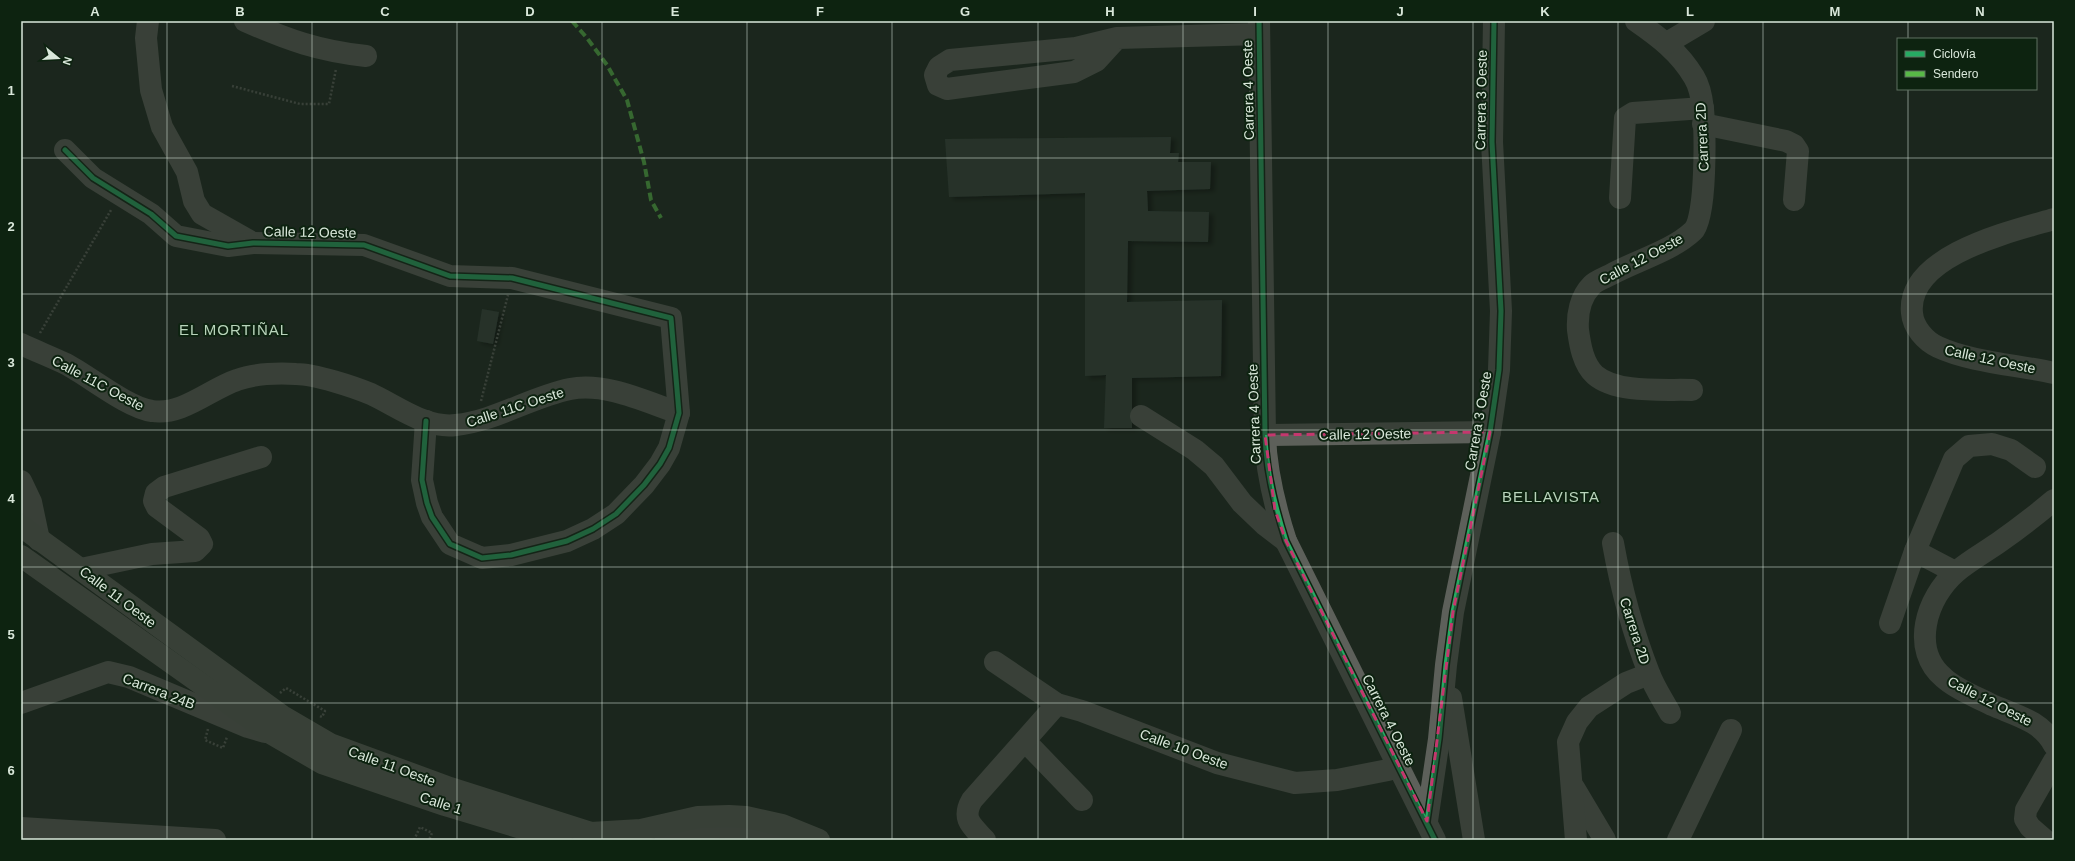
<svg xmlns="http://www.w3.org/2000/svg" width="2075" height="861" font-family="Arial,sans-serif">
  <defs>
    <filter id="shadow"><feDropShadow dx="4.5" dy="2.5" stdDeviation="2" flood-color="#0009"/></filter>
  </defs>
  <rect width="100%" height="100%" fill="#1c271d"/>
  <g fill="#344039" filter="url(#shadow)">
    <path d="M 1171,137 L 1170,153 L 1179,153 L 1178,162 L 1211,162 L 1210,189 L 1147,191 L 1148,211 L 1209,212 L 1208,242 L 1128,241 L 1127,302 L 1222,300 L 1221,376 L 1132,378 L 1132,428 L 1104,428 L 1106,375 L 1085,376 L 1085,193 L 949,197 L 945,139 Z"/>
    <path d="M 482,309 L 499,312 L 493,344 L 477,341 Z"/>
  </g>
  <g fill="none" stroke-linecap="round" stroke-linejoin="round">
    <g stroke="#5b5f59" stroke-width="2.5" stroke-dasharray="2 2" stroke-linecap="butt">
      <path d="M 232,86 L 300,104 L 329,104 L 336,69"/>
      <path d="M 40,333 L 111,210"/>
      <path d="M 481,401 L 508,295"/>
      <path d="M 280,693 L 286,688 L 325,711 L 322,717 L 320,716"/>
      <path d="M 208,729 L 205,740 L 223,748 L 227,737"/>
      <path d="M 414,840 L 420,827 L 432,833 L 429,840"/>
    </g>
    <g stroke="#5d605a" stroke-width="22">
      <path d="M 148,21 L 146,38 L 151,90 L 162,127 L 187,172 L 194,201 L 202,214 L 253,243"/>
      <path d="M 245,21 C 288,40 319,51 366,56"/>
      <path d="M 1259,21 L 1265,435 C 1266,472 1275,507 1286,541 L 1435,840"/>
      <path d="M 1636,21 C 1659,37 1679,52 1694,77 C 1699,85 1702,100 1703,109 C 1705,130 1707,218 1693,231 C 1672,251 1635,261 1610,275 C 1604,278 1596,281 1592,285 C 1580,297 1577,315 1578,330 C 1580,345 1583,364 1595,375 C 1617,394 1665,389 1692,390"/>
      <path d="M 1117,38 L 1096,61 L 1074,72 L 947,89 L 938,85 L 935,75 L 939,67 L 950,60 L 1076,48 L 1117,38 L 1259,34"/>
      <path d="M 1667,43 L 1704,21"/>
      <path d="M 1703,124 L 1786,141 L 1794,145 L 1798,151 L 1794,200"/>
      <path d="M 65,150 L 93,178 L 151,214 L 176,236 L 228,246 L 253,243 L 364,245 L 450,276 L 512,278 L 671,318 L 679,413 L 669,448 L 660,464 L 644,485 L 616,514 L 593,529 L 567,541 L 511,555 L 482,558 L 450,544 L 432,517 L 427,503 L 422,480 L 426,421"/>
      <path d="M 1620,198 L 1625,118 L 1633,113 L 1703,108"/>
      <path d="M 2054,219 C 2013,231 1906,255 1912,313 C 1913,327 1925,341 1938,347 C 1970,362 2019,365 2054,373"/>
      <path d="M 21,344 C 36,351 51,357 66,364 C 89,376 128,408 152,411 C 182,416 210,389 237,380 C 256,373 277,373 296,374 C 315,374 354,387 371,394 C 397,406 426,429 456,425 C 495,421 531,397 570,389 C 606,382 646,402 679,413"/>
      <path d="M 1141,416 L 1195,450 L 1214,466 L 1242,503 L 1265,525 L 1286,541"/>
      <path d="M 1265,435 L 1490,432"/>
      <path d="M 21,481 L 31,502 L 39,540"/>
      <path d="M 2054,500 C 2036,515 2018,529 1998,543 C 1985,552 1969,561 1956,572 C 1926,598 1910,650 1944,678 C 1957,690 1977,697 1992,705 C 2015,715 2042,721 2054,745"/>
      <path d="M 1613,543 C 1621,588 1632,630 1649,673 C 1654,687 1663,700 1670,713"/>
      <path d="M 1915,551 L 1955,572"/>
      <path d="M 81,569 L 152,554 L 195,551 L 202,544 L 199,538 L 157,507 L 154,501 L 156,493 L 164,487 L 261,457"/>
      <path d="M 1890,623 L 1915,551 L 1954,459 L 1969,446 L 1992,444 L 2011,450 L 2035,467"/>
      <path d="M 995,662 L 1057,704 L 1082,711 L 1217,763 L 1295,783 L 1337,780 L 1388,770"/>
      <path d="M 1451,698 L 1474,840"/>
      <path d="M 21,703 L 108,672 L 129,677 L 248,727 L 265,732"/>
      <path d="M 1025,741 L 1082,800"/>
      <path d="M 1574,788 L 1605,840"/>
      <path d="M 1427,821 L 1439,739 L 1446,665 L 1453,612 L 1490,432 L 1499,370 L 1501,311 L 1492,142 L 1494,21"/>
      <path d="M 21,828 L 215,840"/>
      <path d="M 665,835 C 706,825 746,824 785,840"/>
      <path d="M 985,840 C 972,826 961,819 972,800 L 1057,704"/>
      <path d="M 1576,840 L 1568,742 L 1577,722 L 1589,707 L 1626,683 L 1649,674"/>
      <path d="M 1678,840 L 1731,730"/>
      <path d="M 2045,840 L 2030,827 L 2025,819 L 2026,810 L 2054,761"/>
    </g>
    <g stroke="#5c6158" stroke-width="22">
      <path d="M 21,526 L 282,716 L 330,744 L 450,788 L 591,833 L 641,830 L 698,817 L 729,816 L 746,817 L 782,825 L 819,840"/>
      <path d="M 21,556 L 272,734 L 322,763 L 445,805 L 561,840"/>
    </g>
    <path stroke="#58b947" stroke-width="4" stroke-dasharray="8 4" stroke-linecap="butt" d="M 572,21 L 587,38 L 607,65 L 627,100 L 644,162 L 651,200 L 661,218"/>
    <g stroke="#0d2310" stroke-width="8">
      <g id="cycleway">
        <path d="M 1259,21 L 1265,435 C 1266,472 1275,507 1286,541 L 1435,840"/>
        <path d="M 65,150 L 93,178 L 151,214 L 176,236 L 228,246 L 253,243 L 364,245 L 450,276 L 512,278 L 671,318 L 679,413 L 669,448 L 660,464 L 644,485 L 616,514 L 593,529 L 567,541 L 511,555 L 482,558 L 450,544 L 432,517 L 427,503 L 422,480 L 426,421"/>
        <path d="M 1427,821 L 1439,739 L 1446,665 L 1453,612 L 1490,432 L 1499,370 L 1501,311 L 1492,142 L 1494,21"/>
      </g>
    </g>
    <use href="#cycleway" stroke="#26ab63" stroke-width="5"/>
  </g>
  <path d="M0 0H2075V861H0ZM 1490,432 L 1453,612 L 1427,821 L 1286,541 L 1275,510 L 1265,435 Z" fill="#1c271d" fill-opacity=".55" fill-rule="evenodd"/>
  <path fill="none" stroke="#c5376e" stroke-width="3" stroke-dasharray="8 5" stroke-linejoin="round" d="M 1490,432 L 1453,612 L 1427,821 L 1286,541 L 1275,510 L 1265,435 Z"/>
  <path fill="none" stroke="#d9e7da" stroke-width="1" stroke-opacity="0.55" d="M 167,21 L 167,840M 312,21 L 312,840M 457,21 L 457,840M 602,21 L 602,840M 747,21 L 747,840M 892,21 L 892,840M 1038,21 L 1038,840M 1183,21 L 1183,840M 1328,21 L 1328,840M 1473,21 L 1473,840M 1618,21 L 1618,840M 1763,21 L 1763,840M 1908,21 L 1908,39M 1908,89 L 1908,840M 21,158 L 2054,158M 21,294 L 2054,294M 21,430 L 2054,430M 21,567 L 2054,567M 21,703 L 2054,703"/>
  <g text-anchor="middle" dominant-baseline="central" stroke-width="4" stroke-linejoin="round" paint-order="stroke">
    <g font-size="14" fill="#d9e7da" stroke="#0d2310">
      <text transform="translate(1248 90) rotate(-91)">Carrera 4 Oeste</text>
      <text transform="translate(1481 100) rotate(-89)">Carrera 3 Oeste</text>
      <text transform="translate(1702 137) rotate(-93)">Carrera 2D</text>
      <text transform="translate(310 232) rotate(1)">Calle 12 Oeste</text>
      <text transform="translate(1641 259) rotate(-28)">Calle 12 Oeste</text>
      <text transform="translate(1990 359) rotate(12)">Calle 12 Oeste</text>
      <text transform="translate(98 383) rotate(28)">Calle 11C Oeste</text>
      <text transform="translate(515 407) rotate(-18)">Calle 11C Oeste</text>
      <text transform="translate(1254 414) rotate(-92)">Carrera 4 Oeste</text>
      <text transform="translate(1478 421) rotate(-80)">Carrera 3 Oeste</text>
      <text transform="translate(1365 434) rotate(-1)">Calle 12 Oeste</text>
      <text transform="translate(118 597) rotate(37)">Calle 11 Oeste</text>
      <text transform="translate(1635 631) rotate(72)">Carrera 2D</text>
      <text transform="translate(159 691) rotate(21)">Carrera 24B</text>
      <text transform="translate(1990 701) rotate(27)">Calle 12 Oeste</text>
      <text transform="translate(1389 720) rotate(63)">Carrera 4 Oeste</text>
      <text transform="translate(1184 749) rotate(20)">Calle 10 Oeste</text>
      <text transform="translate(392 766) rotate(20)">Calle 11 Oeste</text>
      <text transform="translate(441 803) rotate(18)">Calle 1</text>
    </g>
    <g font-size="15" letter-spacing="1" fill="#b9d4bb" stroke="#0d2310">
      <text x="234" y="329">EL MORTIÑAL</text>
      <text x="1551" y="496">BELLAVISTA</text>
    </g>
  </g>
  <rect width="2075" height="861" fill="none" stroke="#0d2310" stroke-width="44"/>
  <rect x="1897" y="38" width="140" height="52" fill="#0d2310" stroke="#5f7161"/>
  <rect x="1905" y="51" width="20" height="6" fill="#26ab63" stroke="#5f7161"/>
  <text x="1933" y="58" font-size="12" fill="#d9e7da">Ciclovía</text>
  <rect x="1905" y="71" width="20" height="6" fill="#58b947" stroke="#5f7161"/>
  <text x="1933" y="78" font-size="12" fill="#d9e7da">Sendero</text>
  <g transform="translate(58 58) rotate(108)" stroke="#0d2310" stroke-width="3" paint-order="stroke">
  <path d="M0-3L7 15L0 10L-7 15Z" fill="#d9e7da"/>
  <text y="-6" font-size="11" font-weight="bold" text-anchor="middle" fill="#d9e7da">N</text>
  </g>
  <rect x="22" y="22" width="2031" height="817" fill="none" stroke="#d9e7da" stroke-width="1.5"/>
  <g font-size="13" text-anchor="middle" font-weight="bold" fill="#d9e7da">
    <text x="95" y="16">A</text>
    <text x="240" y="16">B</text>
    <text x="385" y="16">C</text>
    <text x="530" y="16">D</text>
    <text x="675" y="16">E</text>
    <text x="820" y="16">F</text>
    <text x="965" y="16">G</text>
    <text x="1110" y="16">H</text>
    <text x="1255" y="16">I</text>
    <text x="1400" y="16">J</text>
    <text x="1545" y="16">K</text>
    <text x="1690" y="16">L</text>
    <text x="1835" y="16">M</text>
    <text x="1980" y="16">N</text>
    <text x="11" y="95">1</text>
    <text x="11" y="231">2</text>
    <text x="11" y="367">3</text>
    <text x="11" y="503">4</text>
    <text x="11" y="639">5</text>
    <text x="11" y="775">6</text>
  </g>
</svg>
